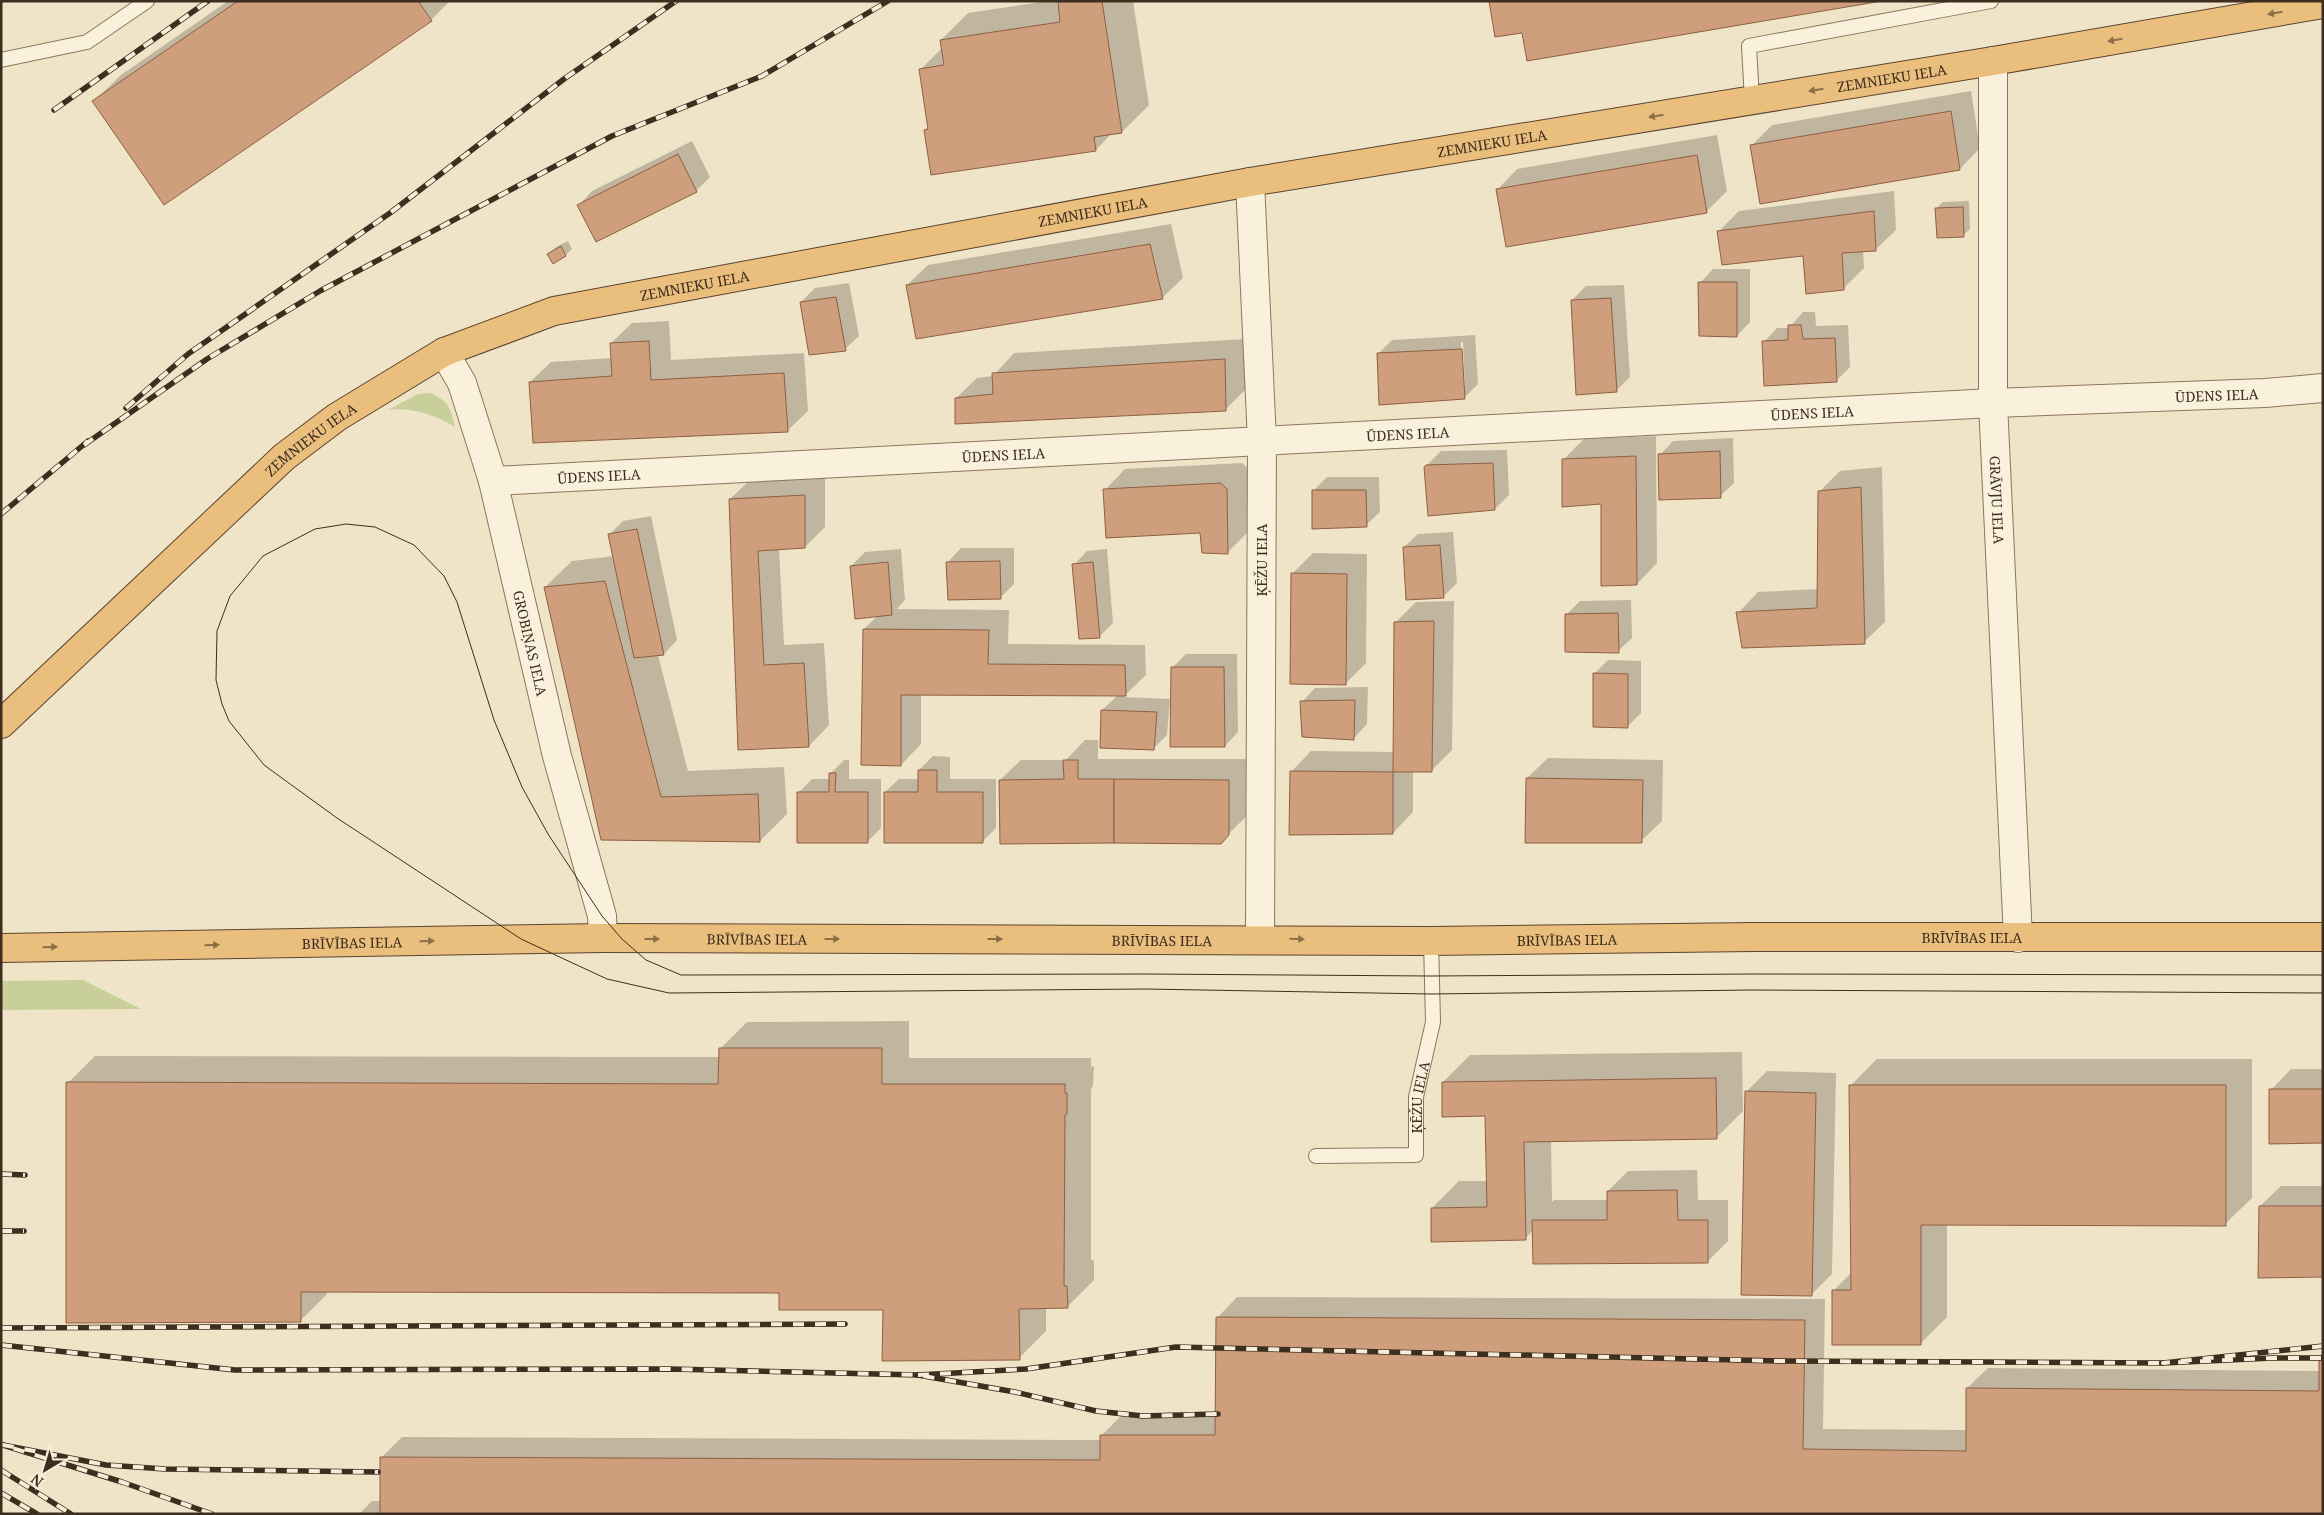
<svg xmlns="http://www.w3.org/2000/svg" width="2324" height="1515" font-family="'Noto Serif',serif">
  <rect width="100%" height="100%" fill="#f0e4c8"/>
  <g fill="#c9cf9b">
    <path d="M 430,393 C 449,401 450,407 455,427 C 435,415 411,407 388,410 L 418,394 Z"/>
    <path d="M 83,980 L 141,1009 L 1,1010 L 1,981 Z"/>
  </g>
  <g fill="#0003" fill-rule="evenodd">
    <path d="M 228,1 L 450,1 L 431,20 L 94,101 L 121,75 Z"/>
    <path d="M 1048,1 L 1133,1 L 1149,105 L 1122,132 L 1112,133 L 1096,150 L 925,130 L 929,126 L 920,70 L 943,47 L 941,40 L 968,13 Z"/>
    <path d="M 1971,91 L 1980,148 L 1960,169 L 1751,146 L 1772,125 Z"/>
    <path d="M 1717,135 L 1727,191 L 1706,212 L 1497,190 L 1517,169 Z"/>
    <path d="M 692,141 L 710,177 L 696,191 L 579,205 L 592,191 Z"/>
    <path d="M 1894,191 L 1896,230 L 1875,250 L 1863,251 L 1864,268 L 1843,289 L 1804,255 L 1719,231 L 1739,211 Z"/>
    <path d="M 1969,201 L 1970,229 L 1963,235 L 1936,209 L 1943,202 Z"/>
    <path d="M 1171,224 L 1183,278 L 1162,298 L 907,285 L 928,265 Z"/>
    <path d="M 568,241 L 572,249 L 566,255 L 553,262 L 549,254 L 556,247 Z"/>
    <path d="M 1713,269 L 1750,269 L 1750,322 L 1737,336 L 1700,283 Z"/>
    <path d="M 849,283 L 859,336 L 845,349 L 801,302 L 815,288 Z"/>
    <path d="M 1624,285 L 1630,377 L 1616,391 L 1572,300 L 1586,286 Z"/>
    <path d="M 1803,312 L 1815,312 L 1816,326 L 1848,325 L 1850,367 L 1837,380 L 1764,342 L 1777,328 L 1789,328 Z"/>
    <path d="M 669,321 L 671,360 L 804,353 L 808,411 L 787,431 L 530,382 L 551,362 L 612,358 L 611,343 L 632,323 Z"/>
    <path d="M 1475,335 L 1478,384 L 1464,398 L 1378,354 L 1392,340 ZM 1461,342 L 1463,342 L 1465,387 L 1463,387 Z"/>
    <path d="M 1245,339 L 1246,389 L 1225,410 L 956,398 L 977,378 L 993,376 L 1014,353 Z"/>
    <path d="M 1656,436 L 1657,563 L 1637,584 L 1603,503 L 1564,459 L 1584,439 Z"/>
    <path d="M 1733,438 L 1734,483 L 1720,496 L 1660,455 L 1673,441 Z"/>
    <path d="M 1507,450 L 1509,495 L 1495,509 L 1427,465 L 1441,451 Z"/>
    <path d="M 1242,463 L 1248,468 L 1248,532 L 1228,552 L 1201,531 L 1105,490 L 1125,469 Z"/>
    <path d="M 1882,467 L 1885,622 L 1864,642 L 1738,613 L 1758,592 L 1819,589 L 1820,491 L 1840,471 Z"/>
    <path d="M 825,475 L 825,527 L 805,547 L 779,548 L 784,645 L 824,643 L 829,725 L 809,746 L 739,748 L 730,499 L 751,479 Z"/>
    <path d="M 1327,477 L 1379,477 L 1380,512 L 1366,525 L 1313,491 Z"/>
    <path d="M 651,516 L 677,640 L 664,654 L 658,655 L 688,771 L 784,767 L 787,814 L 760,841 L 602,839 L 545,587 L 572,561 L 614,556 L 609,535 L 623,521 Z"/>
    <path d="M 1453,532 L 1457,583 L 1444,596 L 1404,547 L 1418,534 Z"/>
    <path d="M 961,548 L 1014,548 L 1014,584 L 1000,598 L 948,562 Z"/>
    <path d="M 901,549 L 905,600 L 897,609 L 1009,610 L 1008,644 L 1145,645 L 1146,675 L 1123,697 L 1170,699 L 1167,735 L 1153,749 L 1102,710 L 1118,695 L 921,694 L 921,744 L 901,765 L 864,629 L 878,615 L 851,566 L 865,552 Z"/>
    <path d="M 1107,549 L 1113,623 L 1100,636 L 1074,565 L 1087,551 Z"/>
    <path d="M 1313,553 L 1367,554 L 1366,663 L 1345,684 L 1292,574 Z"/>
    <path d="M 1631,600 L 1632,638 L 1618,651 L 1566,615 L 1580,601 Z"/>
    <path d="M 1454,601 L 1452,750 L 1431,771 L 1413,770 L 1413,812 L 1393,833 L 1291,772 L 1311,751 L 1394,752 L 1395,623 L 1416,602 Z"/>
    <path d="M 1186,654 L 1237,654 L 1238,732 L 1225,746 L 1172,668 Z"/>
    <path d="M 1608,660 L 1641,661 L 1641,713 L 1628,726 L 1594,674 Z"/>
    <path d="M 1368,687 L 1367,724 L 1354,738 L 1302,702 L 1315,688 Z"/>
    <path d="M 1085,740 L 1098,740 L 1098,759 L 1249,759 L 1250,813 L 1220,842 L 1000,780 L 1021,760 L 1066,760 Z"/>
    <path d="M 933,756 L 950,757 L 950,779 L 996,779 L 996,828 L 983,841 L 885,792 L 899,779 L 919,779 L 919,770 Z"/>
    <path d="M 1548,758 L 1663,760 L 1662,821 L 1641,841 L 1527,778 Z"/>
    <path d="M 844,760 L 849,760 L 849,779 L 881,779 L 881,828 L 867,842 L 798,793 L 812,779 L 830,779 L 830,774 Z"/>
    <path d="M 909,1021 L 909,1058 L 1091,1058 L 1091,1067 L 1094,1066 L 1093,1086 L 1091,1089 L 1091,1260 L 1094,1260 L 1094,1280 L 1067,1307 L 1046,1307 L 1046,1331 L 1019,1358 L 884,1308 L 780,1292 L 327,1291 L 327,1294 L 300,1321 L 68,1083 L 95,1056 L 720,1057 L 720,1049 L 747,1022 Z"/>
    <path d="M 1742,1052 L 1743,1111 L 1716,1138 L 1551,1140 L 1552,1202 L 1554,1200 L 1608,1200 L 1608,1191 L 1628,1171 L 1697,1170 L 1698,1200 L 1728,1200 L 1728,1241 L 1708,1261 L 1533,1230 L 1525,1239 L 1432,1208 L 1459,1181 L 1488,1181 L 1487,1115 L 1443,1082 L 1470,1055 Z"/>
    <path d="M 1877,1059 L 2252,1059 L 2252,1198 L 2225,1224 L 1947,1224 L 1947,1317 L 1920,1344 L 1833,1291 L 1852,1272 L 1850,1086 Z"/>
    <path d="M 2291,1069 L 2323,1069 L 2323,1142 L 2271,1090 Z"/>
    <path d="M 1767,1071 L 1836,1073 L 1832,1274 L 1811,1295 L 1746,1092 Z"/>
    <path d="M 2281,1186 L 2323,1186 L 2323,1276 L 2260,1206 Z"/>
    <path d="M 1237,1297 L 1825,1299 L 1823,1429 L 1967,1430 L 1967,1388 L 1988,1368 L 2320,1371 L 2320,1359 L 2323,1356 L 2323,1514 L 359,1514 L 372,1501 L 381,1501 L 381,1458 L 402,1437 L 1102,1440 L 1102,1435 L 1122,1415 L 1216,1415 L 1217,1318 Z"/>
  </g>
  <g fill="#cf9f7d" stroke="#8d5f41">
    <path d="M 238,1 L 418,1 L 432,21 L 164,205 L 92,101 Z"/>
    <path d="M 1058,1 L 1102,1 L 1122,133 L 1094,137 L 1096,151 L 931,175 L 924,130 L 928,129 L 919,69 L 944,65 L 940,40 L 1060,22 Z"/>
    <path d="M 1489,1 L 1882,1 L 1527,61 L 1522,33 L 1495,37 Z"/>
    <path d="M 1951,111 L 1960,170 L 1760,204 L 1750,145 Z"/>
    <path d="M 678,154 L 697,192 L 596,242 L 577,205 Z"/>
    <path d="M 1697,155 L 1707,213 L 1506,247 L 1496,189 Z"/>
    <path d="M 1963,207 L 1964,237 L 1937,238 L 1935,208 Z"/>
    <path d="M 1874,211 L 1876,251 L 1842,253 L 1844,290 L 1806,294 L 1803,256 L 1722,265 L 1717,231 Z"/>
    <path d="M 1150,244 L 1163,299 L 916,339 L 906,285 Z"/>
    <path d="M 561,246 L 566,256 L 553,264 L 547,254 Z"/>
    <path d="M 1698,282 L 1737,282 L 1737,337 L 1699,336 Z"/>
    <path d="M 836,297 L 846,351 L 809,355 L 800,302 Z"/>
    <path d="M 1611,298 L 1617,392 L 1576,395 L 1571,300 Z"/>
    <path d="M 1788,325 L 1801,325 L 1803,339 L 1835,338 L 1837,382 L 1764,386 L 1762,341 L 1788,340 Z"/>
    <path d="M 649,341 L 651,380 L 784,373 L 788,432 L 533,443 L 529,382 L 612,376 L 610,343 Z"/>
    <path d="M 1462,349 L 1465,399 L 1379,405 L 1377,353 Z"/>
    <path d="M 1225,359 L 1226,411 L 955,424 L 955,398 L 993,394 L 992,373 Z"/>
    <path d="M 1720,451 L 1721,498 L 1659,500 L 1658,454 Z"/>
    <path d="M 1636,456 L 1637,585 L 1601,586 L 1601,504 L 1562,507 L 1562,459 Z"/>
    <path d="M 1493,463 L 1495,510 L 1428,516 L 1424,467 L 1426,465 Z"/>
    <path d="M 1221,483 L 1227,489 L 1228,554 L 1202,553 L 1200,533 L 1106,538 L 1103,489 Z"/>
    <path d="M 1861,487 L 1865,644 L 1742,648 L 1736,612 L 1817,608 L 1818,491 Z"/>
    <path d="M 1312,490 L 1366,490 L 1367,527 L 1312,529 Z"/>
    <path d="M 805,495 L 805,548 L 758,551 L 764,665 L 804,663 L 809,747 L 738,750 L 729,499 Z"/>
    <path d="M 637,529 L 664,655 L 634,658 L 608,534 Z"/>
    <path d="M 1440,545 L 1444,598 L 1406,600 L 1403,547 Z"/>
    <path d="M 1000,561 L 1001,599 L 948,600 L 946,562 Z"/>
    <path d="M 888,562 L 892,615 L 855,619 L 850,566 Z"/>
    <path d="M 1093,562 L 1100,638 L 1079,639 L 1072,564 Z"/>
    <path d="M 1291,573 L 1347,574 L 1346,685 L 1290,684 Z"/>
    <path d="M 605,581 L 661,797 L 758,794 L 760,842 L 601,840 L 544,587 Z"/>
    <path d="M 1618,613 L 1619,653 L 1565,652 L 1565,614 Z"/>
    <path d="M 1434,621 L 1432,772 L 1393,772 L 1394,622 Z"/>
    <path d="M 863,629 L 989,630 L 988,664 L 1125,665 L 1126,696 L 901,695 L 901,766 L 861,765 Z"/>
    <path d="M 1171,667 L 1224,667 L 1225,747 L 1170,747 Z"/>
    <path d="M 1593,673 L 1628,674 L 1628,728 L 1593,727 Z"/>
    <path d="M 1355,700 L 1354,740 L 1302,737 L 1300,701 Z"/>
    <path d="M 1101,710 L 1157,712 L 1154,750 L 1100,748 Z"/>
    <path d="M 1063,760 L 1078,760 L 1078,779 L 1114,779 L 1114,843 L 1000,844 L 999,780 L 1064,779 Z"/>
    <path d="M 918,770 L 937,770 L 937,792 L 983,792 L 983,843 L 884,843 L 884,792 L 918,792 Z"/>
    <path d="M 1290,771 L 1393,772 L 1393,834 L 1289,835 Z"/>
    <path d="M 829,773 L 836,773 L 835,792 L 868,792 L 868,843 L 797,843 L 797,792 L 829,792 Z"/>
    <path d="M 1526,778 L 1643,780 L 1642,843 L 1525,843 Z"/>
    <path d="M 1114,779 L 1229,780 L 1229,835 L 1221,844 L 1114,843 Z"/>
    <path d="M 719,1048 L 882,1048 L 882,1084 L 1065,1084 L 1065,1093 L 1067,1093 L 1067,1114 L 1065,1115 L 1064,1286 L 1067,1286 L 1068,1308 L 1019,1309 L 1020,1360 L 882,1361 L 883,1310 L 779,1310 L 779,1293 L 301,1292 L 301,1322 L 66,1323 L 66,1082 L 718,1084 Z"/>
    <path d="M 1716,1078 L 1717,1139 L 1524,1142 L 1526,1240 L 1431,1242 L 1431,1208 L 1487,1207 L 1485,1116 L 1442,1117 L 1442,1082 Z"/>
    <path d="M 1849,1085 L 2226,1085 L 2226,1226 L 1921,1225 L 1921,1345 L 1832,1345 L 1832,1290 L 1851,1290 Z"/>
    <path d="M 2269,1089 L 2323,1089 L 2323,1143 L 2269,1144 Z"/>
    <path d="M 1745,1091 L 1816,1093 L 1812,1296 L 1741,1295 Z"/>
    <path d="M 1677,1190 L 1678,1220 L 1708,1220 L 1708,1263 L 1533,1264 L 1532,1220 L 1607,1220 L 1607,1191 Z"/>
    <path d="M 2259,1206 L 2323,1206 L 2323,1277 L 2258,1278 Z"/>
    <path d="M 1216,1317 L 1805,1320 L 1803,1449 L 1966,1451 L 1966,1388 L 2319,1391 L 2319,1358 L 2323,1358 L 2323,1514 L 380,1514 L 380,1457 L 1100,1460 L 1100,1435 L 1215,1435 Z"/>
  </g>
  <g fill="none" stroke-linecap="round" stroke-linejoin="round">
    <g stroke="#8d765c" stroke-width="16">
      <g id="service">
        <path d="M 1,60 L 87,42 L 147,1"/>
        <path d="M 1752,100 L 1749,46 L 1991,1"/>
        <path id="s1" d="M 1316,1156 L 1416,1155 L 1416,1097 L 1433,1022 L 1431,941"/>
      </g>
    </g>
    <g stroke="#8d765c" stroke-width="30">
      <g id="minor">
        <path id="s2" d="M 1993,61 L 1993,403 L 2018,938"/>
        <path d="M 1250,182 L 1262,441 L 1260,939"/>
        <path id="s3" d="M 444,352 L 462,383 L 493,481 L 557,756 L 602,916 L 603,938"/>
        <path id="s4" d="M 493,481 L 1993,403 L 2265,393 L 2323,388"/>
      </g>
    </g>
    <g stroke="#5b4430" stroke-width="30">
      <g id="trunk">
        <path id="s5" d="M 1,724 L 284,457 L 337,417 L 444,352 L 554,311 L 1250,182 L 1993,61 L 2323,4"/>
        <path id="s6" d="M 1,948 L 603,938 L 1431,941 L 1754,937 L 2323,937"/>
      </g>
    </g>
    <use href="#service" stroke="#faf1dc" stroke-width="14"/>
    <use href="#minor" stroke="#faf1dc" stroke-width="28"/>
    <use href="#trunk" stroke="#eabe7c" stroke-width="28"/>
    <path stroke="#3d2e20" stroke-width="1" d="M 2323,975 L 1752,974 L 1431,976 L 1146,974 L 681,975 L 646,960 L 622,939 L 602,916 L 548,834 L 522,787 L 494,720 L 457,602 L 444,576 L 414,545 L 375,527 L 346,524 L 315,529 L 263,556 L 230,596 L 217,631 L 216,680 L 222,704 L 229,721 L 264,765 L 337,818 L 521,939 L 607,979 L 669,993 L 1145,989 L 1431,994 L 1751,990 L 2323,993"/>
    <g stroke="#3d2e20" stroke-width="5.5">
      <g id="rail">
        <path d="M 54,110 L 208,1"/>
        <path d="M 126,408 L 188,354 L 390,213 L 564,79 L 676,1"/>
        <path d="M 84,445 L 207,359 L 320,291 L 612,136 L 762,76 L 888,1"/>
        <path d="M 1,514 L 88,441"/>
        <path d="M 1,1174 L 25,1175"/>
        <path d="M 1,1231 L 24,1231"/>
        <path d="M 1,1328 L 845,1324"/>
        <path d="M 1,1345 L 235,1370 L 670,1369 L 918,1375 L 1015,1392 L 1096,1411 L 1143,1416 L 1218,1414"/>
        <path d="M 2323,1346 L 2163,1363 L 2273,1358 L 2323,1358"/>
        <path d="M 918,1375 L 1026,1369 L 1176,1347 L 1779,1361 L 2163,1363"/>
        <path d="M 1,1470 L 71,1514"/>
        <path d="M 1,1493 L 37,1514"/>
        <path d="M 212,1514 L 122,1482 L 3,1445 L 106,1465 L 165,1469 L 378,1472"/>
      </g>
    </g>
    <use href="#rail" stroke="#f7eed8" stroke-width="4" stroke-dasharray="11" stroke-linecap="butt"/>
  </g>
  <defs><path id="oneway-solid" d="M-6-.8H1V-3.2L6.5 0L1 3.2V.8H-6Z" transform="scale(1.25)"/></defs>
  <g fill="#8b6f49">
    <use href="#oneway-solid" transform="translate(2275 13) rotate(170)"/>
    <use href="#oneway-solid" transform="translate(2115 40) rotate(170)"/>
    <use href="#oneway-solid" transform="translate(1816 90) rotate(171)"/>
    <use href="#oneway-solid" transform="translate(1656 116) rotate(171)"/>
    <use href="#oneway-solid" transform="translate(652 939)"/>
    <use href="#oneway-solid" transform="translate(832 939)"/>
    <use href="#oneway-solid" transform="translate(995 939)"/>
    <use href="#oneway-solid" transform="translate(1297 939) rotate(1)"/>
    <use href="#oneway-solid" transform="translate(427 941) rotate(-1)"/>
    <use href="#oneway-solid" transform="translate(212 945) rotate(-1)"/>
    <use href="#oneway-solid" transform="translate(50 947) rotate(-1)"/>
  </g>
  <g text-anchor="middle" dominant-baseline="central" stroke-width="4.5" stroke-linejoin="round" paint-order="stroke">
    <g font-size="14" fill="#3d2e20" stroke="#f7eed8">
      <text stroke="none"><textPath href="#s5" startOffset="2056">ZEMNIEKU IELA</textPath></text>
      <text stroke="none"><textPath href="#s5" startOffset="1651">ZEMNIEKU IELA</textPath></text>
      <text stroke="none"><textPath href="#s5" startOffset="1246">ZEMNIEKU IELA</textPath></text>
      <text stroke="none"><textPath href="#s5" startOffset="841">ZEMNIEKU IELA</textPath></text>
      <text stroke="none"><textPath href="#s4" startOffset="1726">ŪDENS IELA</textPath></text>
      <text stroke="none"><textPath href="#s4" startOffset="1321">ŪDENS IELA</textPath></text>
      <text stroke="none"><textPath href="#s4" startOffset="916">ŪDENS IELA</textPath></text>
      <text stroke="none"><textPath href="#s5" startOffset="421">ZEMNIEKU IELA</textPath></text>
      <text stroke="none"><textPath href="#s4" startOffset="511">ŪDENS IELA</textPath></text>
      <text stroke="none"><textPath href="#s4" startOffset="106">ŪDENS IELA</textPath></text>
      <text stroke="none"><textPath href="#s2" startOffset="439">GRĀVJU IELA</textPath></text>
      <text transform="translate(1261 560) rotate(-90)">ĶĒŽU IELA</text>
      <text stroke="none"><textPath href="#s3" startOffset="305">GROBIŅAS IELA</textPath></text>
      <text stroke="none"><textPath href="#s6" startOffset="1971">BRĪVĪBAS IELA</textPath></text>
      <text stroke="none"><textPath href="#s6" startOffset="756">BRĪVĪBAS IELA</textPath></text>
      <text stroke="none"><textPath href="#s6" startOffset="1161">BRĪVĪBAS IELA</textPath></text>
      <text stroke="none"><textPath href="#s6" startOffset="1566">BRĪVĪBAS IELA</textPath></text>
      <text stroke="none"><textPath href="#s6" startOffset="351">BRĪVĪBAS IELA</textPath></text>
      <text stroke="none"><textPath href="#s1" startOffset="158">ĶĒŽU IELA</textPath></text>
    </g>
  </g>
  <rect width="2324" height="1515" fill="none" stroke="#3d2e20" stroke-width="5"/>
  <g transform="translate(45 1470) rotate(218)" stroke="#f7eed8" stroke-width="4" paint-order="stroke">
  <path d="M0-4L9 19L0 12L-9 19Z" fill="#3d2e20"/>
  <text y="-8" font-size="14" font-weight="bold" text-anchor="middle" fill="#3d2e20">N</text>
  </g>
</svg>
